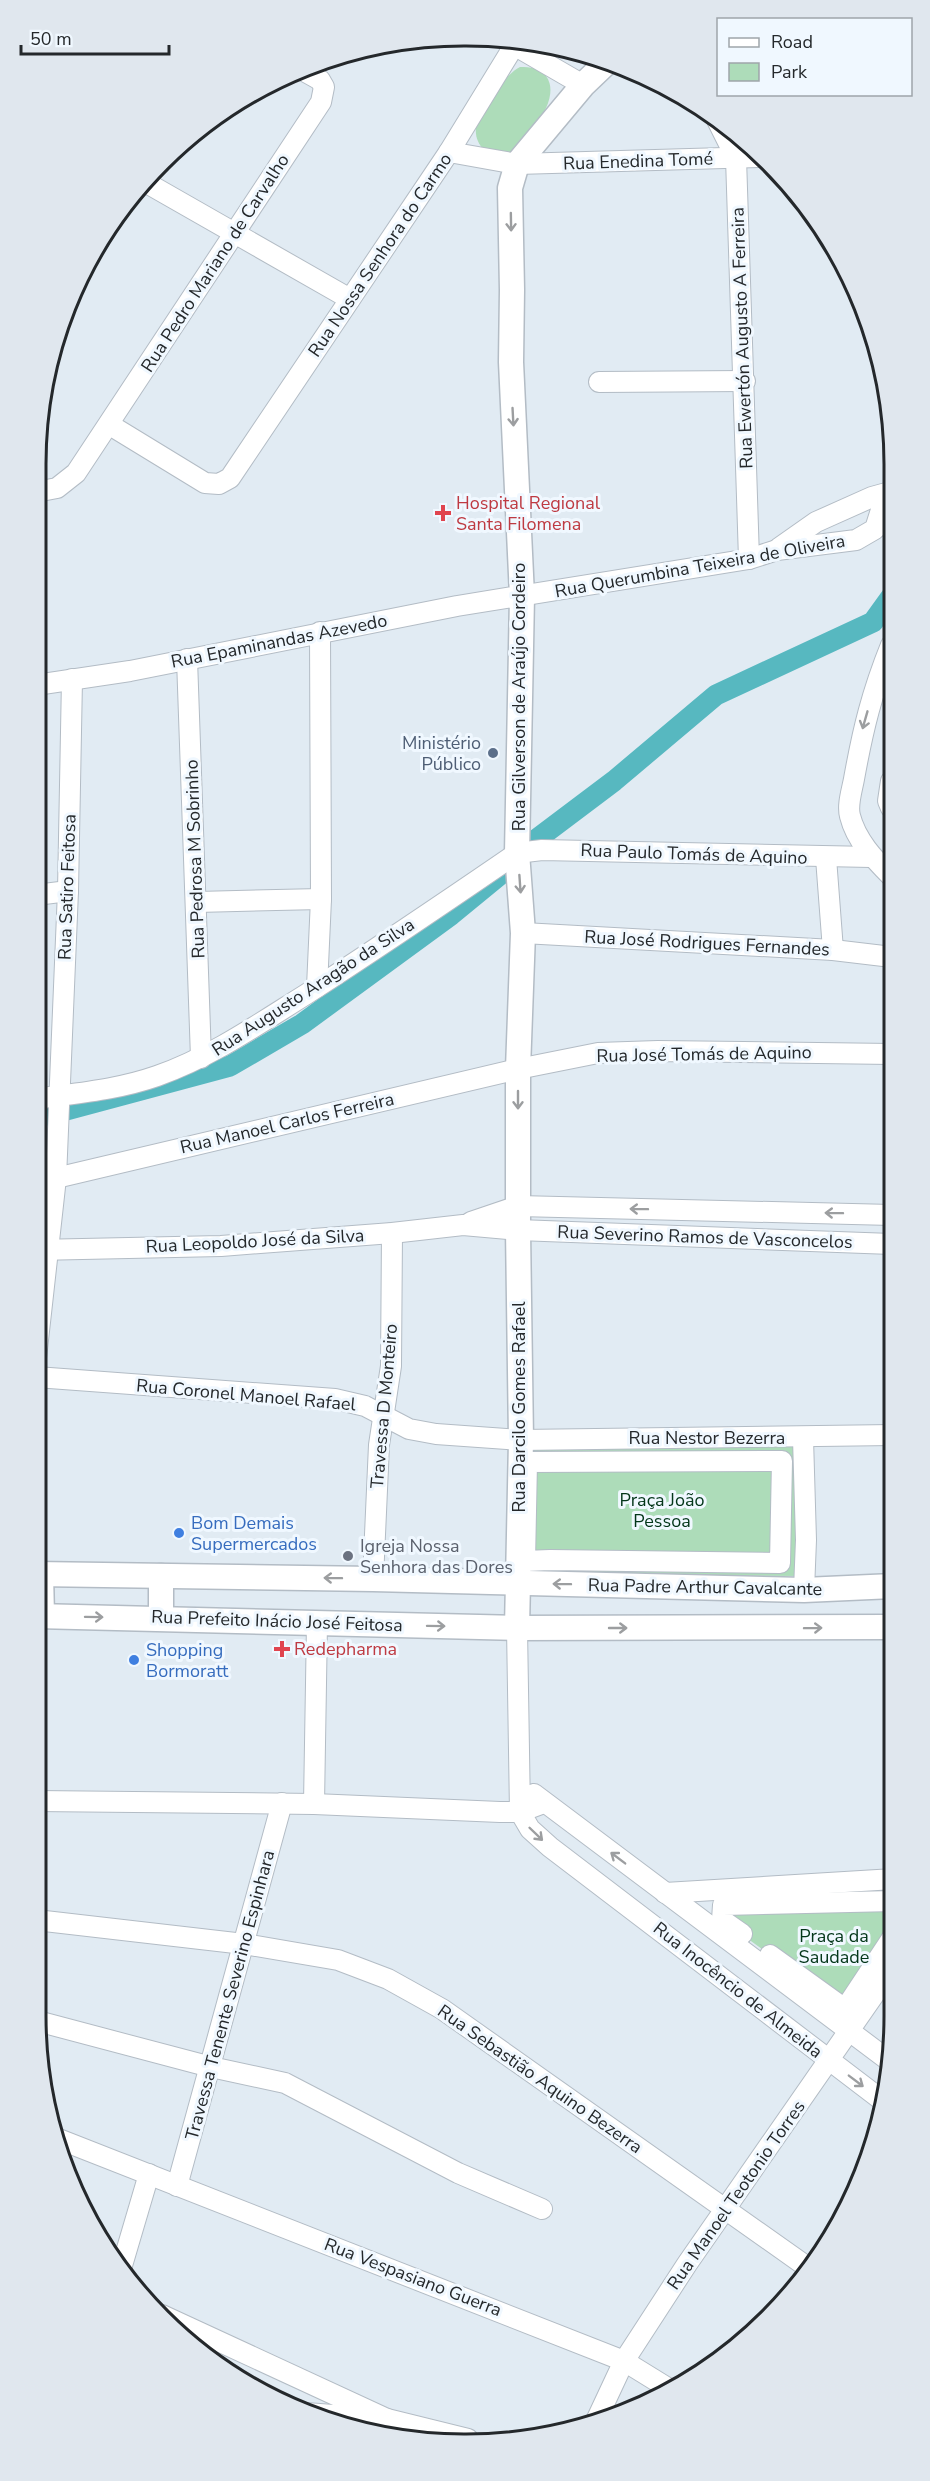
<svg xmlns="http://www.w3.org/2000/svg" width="930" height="2481" font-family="'Nunito Sans',sans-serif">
  <rect width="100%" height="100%" fill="#e1ebf3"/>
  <g fill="#addcb9">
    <path d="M 520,67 C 530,67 540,68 546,76 C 563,99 527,138 511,154 L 484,150 C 478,144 475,136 476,128 C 478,112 506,73 520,67 Z"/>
    <path d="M 528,1445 L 793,1447 L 799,1576 L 524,1575 Z"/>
    <path d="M 894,1901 L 894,1935 L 845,2009 L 722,1920 L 723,1905 Z"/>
  </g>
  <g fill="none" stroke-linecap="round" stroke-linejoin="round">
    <g stroke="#57b8c0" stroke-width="21">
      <path d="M 537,839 L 614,781 L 716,695 L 873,622 L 891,597"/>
      <path d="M 66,1110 L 230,1066 L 302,1024 L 451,915 L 501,874"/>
      <path d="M 36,1117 L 48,1115"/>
    </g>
    <g stroke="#b3bcc5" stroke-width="22">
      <g id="minor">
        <path d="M 514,45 L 583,85"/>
        <path d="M 717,120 L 736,158 L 749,559"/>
        <path d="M 449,152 L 517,164 L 759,157"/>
        <path d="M 145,182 L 350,299"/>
        <path d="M 599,382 L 745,381"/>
        <path d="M 110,425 L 205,483 L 219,484 L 230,478 L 449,152 L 517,41"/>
        <path d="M 36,492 L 57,488 L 76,473 L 321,102 L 324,87 L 320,80 L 302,70"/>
        <path d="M 779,548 L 816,522 L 872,497 L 890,492"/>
        <path d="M 891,645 C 872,692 863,729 854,779 C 852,790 847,805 850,816 C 856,840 874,859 891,876"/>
        <path d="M 187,659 L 201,1058"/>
        <path d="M 36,685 L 130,671 L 457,606 L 749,559 L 777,550 L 856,540 L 875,529 L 886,494"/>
        <path d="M 891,781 L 888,801 L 891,808"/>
        <path d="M 826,858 L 833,950"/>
        <path d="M 36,895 L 68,891"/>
        <path d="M 197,902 L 321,899"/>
        <path d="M 523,933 L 833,950 L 892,957"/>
        <path d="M 317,987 L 321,899 L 320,632"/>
        <path d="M 36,1099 C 77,1093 117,1090 157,1076 C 211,1057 257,1025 305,995 C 376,949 447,901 517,853 L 542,850 L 871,857"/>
        <path d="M 56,1178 L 518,1069 L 598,1053 L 658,1051 L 892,1054"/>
        <path d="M 471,1222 L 518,1206 L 892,1215"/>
        <path d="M 36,1250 L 221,1246 L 392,1233 L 463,1225 L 518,1230 L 892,1244"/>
        <path d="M 36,1358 L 56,1178 L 68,891 L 72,679"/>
        <path d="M 36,1377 L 335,1399 L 365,1406 L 409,1429 L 436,1434 L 521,1440 L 893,1435"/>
        <path d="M 803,1438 L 806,1540 L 804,1590"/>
        <path d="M 782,1461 L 780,1563 L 550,1560 L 525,1561 L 527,1462 Z"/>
        <path d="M 373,1579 L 379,1445 L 391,1366 L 392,1233"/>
        <path d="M 517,1628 L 520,1812 L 530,1829 L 550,1847 L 883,2101"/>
        <path d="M 534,1794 L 888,2060"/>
        <path d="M 36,1801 L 314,1804 L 500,1812 L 520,1812 L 544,1803"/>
        <path d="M 314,1804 L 317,1623"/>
        <path d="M 665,1893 L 894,1879"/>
        <path d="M 36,1920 L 244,1944 L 338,1960 L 388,1979 L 442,2009 L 810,2269"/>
        <path d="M 742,1934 L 722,1920 L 723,1905 L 894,1901"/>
        <path d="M 770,1955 L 845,2009 L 894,1935"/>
        <path d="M 37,2021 L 211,2067 L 285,2083 L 458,2173 L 542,2209"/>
        <path d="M 56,2138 L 624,2361 L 671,2390"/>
        <path d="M 177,2186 L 282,1803"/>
        <path d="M 121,2269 L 149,2174"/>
        <path d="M 162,2315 L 387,2419"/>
        <path d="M 306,2413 L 387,2419 L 468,2439"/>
        <path d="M 595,2423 L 624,2361 L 687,2264 L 894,1966"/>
      </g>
    </g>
    <g stroke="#b3bcc5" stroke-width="27">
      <g id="major">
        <path d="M 36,1574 L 373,1579 L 804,1590 L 893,1586"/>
        <path d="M 41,1574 L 42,1616"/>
        <path d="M 36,1616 L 517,1628 L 893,1627"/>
        <path d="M 161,1618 L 161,1576"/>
        <path d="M 517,1628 L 521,1440 L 518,1230 L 518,1069 L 523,933 L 517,853 L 522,596 L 511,362 L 512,290 L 510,188 L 517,164 L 583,85 L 605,64"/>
      </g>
    </g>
    <use href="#minor" stroke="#fff" stroke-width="20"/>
    <use href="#major" stroke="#fff" stroke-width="24"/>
  </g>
  <defs><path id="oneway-shaft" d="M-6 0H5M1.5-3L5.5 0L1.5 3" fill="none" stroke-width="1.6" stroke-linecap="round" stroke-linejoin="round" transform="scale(1.5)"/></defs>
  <g stroke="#9c9ea0">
    <use href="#oneway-shaft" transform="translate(511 222) rotate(89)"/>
    <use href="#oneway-shaft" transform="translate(513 417) rotate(87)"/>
    <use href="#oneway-shaft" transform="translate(865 720) rotate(106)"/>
    <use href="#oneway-shaft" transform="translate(520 884) rotate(86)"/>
    <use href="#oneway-shaft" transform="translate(518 1100) rotate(90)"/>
    <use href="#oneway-shaft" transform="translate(639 1209) rotate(-179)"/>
    <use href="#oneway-shaft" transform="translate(834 1213) rotate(-179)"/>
    <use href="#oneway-shaft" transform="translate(333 1578) rotate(-179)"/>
    <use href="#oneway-shaft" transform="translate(562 1584) rotate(-179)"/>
    <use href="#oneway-shaft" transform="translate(94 1617) rotate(1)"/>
    <use href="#oneway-shaft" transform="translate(436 1626) rotate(1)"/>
    <use href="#oneway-shaft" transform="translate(618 1628)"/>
    <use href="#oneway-shaft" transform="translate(813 1628) rotate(-1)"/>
    <use href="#oneway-shaft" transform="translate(536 1834) rotate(44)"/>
    <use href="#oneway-shaft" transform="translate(618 1858) rotate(-143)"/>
    <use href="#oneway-shaft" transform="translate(856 2081) rotate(37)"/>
  </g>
  <g fill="#e0444e" stroke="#f0f8ff" stroke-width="2">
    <path d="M440 504h6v6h6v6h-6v6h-6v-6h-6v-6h6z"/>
    <path d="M279 1640h6v6h6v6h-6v6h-6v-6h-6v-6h6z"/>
  </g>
  <circle fill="#5c6f8a" stroke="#f0f8ff" stroke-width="2" cx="493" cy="753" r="6"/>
  <g fill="#3f7fe0" stroke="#f0f8ff" stroke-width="2">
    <circle cx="179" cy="1533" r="6"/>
    <circle cx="134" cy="1660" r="6"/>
  </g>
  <circle fill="#6b7280" stroke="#f0f8ff" stroke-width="2" cx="348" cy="1556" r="6"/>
  <g text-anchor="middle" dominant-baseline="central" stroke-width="6" stroke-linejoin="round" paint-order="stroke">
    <g font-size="18" fill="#24282b" stroke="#f0f8ff">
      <text transform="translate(638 161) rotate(-2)">Rua Enedina Tomé</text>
      <text transform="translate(380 255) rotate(-56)">Rua Nossa Senhora do Carmo</text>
      <text transform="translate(215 263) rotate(-57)">Rua Pedro Mariano de Carvalho</text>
      <text transform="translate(742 338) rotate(-92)">Rua Ewertón Augusto A Ferreira</text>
      <text transform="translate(700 566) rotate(-10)">Rua Querumbina Teixeira de Oliveira</text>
      <text transform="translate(279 641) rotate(-11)">Rua Epaminandas Azevedo</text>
      <text transform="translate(519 697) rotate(-90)">Rua Gilverson de Araújo Cordeiro</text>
      <text transform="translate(694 854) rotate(2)">Rua Paulo Tomás de Aquino</text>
      <text transform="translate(195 859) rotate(-92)">Rua Pedrosa M Sobrinho</text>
      <text transform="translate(67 887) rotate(-88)">Rua Satiro Feitosa</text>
      <text transform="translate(707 943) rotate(3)">Rua José Rodrigues Fernandes</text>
      <text transform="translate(313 987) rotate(-33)">Rua Augusto Aragão da Silva</text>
      <text transform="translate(704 1054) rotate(-1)">Rua José Tomás de Aquino</text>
      <text transform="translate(287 1123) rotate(-13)">Rua Manoel Carlos Ferreira</text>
      <text transform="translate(705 1237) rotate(2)">Rua Severino Ramos de Vasconcelos</text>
      <text transform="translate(255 1241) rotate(-3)">Rua Leopoldo José da Silva</text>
      <text transform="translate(246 1395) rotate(5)">Rua Coronel Manoel Rafael</text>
      <text transform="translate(384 1406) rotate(-85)">Travessa D Monteiro</text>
      <text transform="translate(519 1407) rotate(-90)">Rua Darcilo Gomes Rafael</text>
      <text x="707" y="1438">Rua Nestor Bezerra</text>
      <text transform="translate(705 1587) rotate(1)">Rua Padre Arthur Cavalcante</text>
      <text transform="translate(277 1621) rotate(2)">Rua Prefeito Inácio José Feitosa</text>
      <text transform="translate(738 1990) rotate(38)">Rua Inocêncio de Almeida</text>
      <text transform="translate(230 1995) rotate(-75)">Travessa Tenente Severino Espinhara</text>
      <text transform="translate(540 2079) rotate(35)">Rua Sebastião Aquino Bezerra</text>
      <text transform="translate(736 2195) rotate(-55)">Rua Manoel Teotonio Torres</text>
      <text transform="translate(413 2277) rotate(21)">Rua Vespasiano Guerra</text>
    </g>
    <g font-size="18" fill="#be3a42" stroke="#f0f8ff" text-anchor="start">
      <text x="456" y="503">Hospital Regional<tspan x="456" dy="21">Santa Filomena</tspan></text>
      <text x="294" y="1649">Redepharma</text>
    </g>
    <g font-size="18" fill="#4e5e75" stroke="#f0f8ff" text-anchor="end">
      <text x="481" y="743">Ministério<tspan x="481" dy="21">Público</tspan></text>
    </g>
    <g font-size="18" fill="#033619" stroke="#f0f8ff">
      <text x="662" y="1500">Praça João<tspan x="662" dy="21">Pessoa</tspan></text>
      <text x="834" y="1936">Praça da<tspan x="834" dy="21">Saudade</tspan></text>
    </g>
    <g font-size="18" fill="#366cbe" stroke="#f0f8ff" text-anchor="start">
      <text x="191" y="1523">Bom Demais<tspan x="191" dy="21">Supermercados</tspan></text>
      <text x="146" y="1650">Shopping<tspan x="146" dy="21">Bormoratt</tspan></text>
    </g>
    <g font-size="18" fill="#5b616d" stroke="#f0f8ff" text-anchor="start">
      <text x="360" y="1546">Igreja Nossa<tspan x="360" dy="21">Senhora das Dores</tspan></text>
    </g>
  </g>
  <path d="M0 0H930V2481H0ZM464 46H466A418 418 0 0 1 884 464V2016A418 418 0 0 1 466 2434H464A418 418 0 0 1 46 2016V464A418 418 0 0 1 464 46Z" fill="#e0e7ee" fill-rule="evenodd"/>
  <path fill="none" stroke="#24282b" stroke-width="3" d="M464 46H466A418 418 0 0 1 884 464V2016A418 418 0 0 1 466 2434H464A418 418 0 0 1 46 2016V464A418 418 0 0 1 464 46Z"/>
  <rect x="717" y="18" width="195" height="78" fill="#f0f8ff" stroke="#9ea5aa" stroke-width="1.5"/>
  <rect x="729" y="38" width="30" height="9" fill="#ffffff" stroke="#9ea5aa" stroke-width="1.5"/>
  <text x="771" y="48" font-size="18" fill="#24282b">Road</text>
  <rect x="729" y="63" width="30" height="18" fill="#addcb9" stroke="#9ea5aa" stroke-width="1.5"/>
  <text x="771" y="78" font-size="18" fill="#24282b">Park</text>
  <path d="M21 45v9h148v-9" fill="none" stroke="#24282b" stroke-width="3"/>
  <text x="30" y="45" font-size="18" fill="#24282b" stroke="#f0f8ff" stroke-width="4.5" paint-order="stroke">50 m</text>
</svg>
